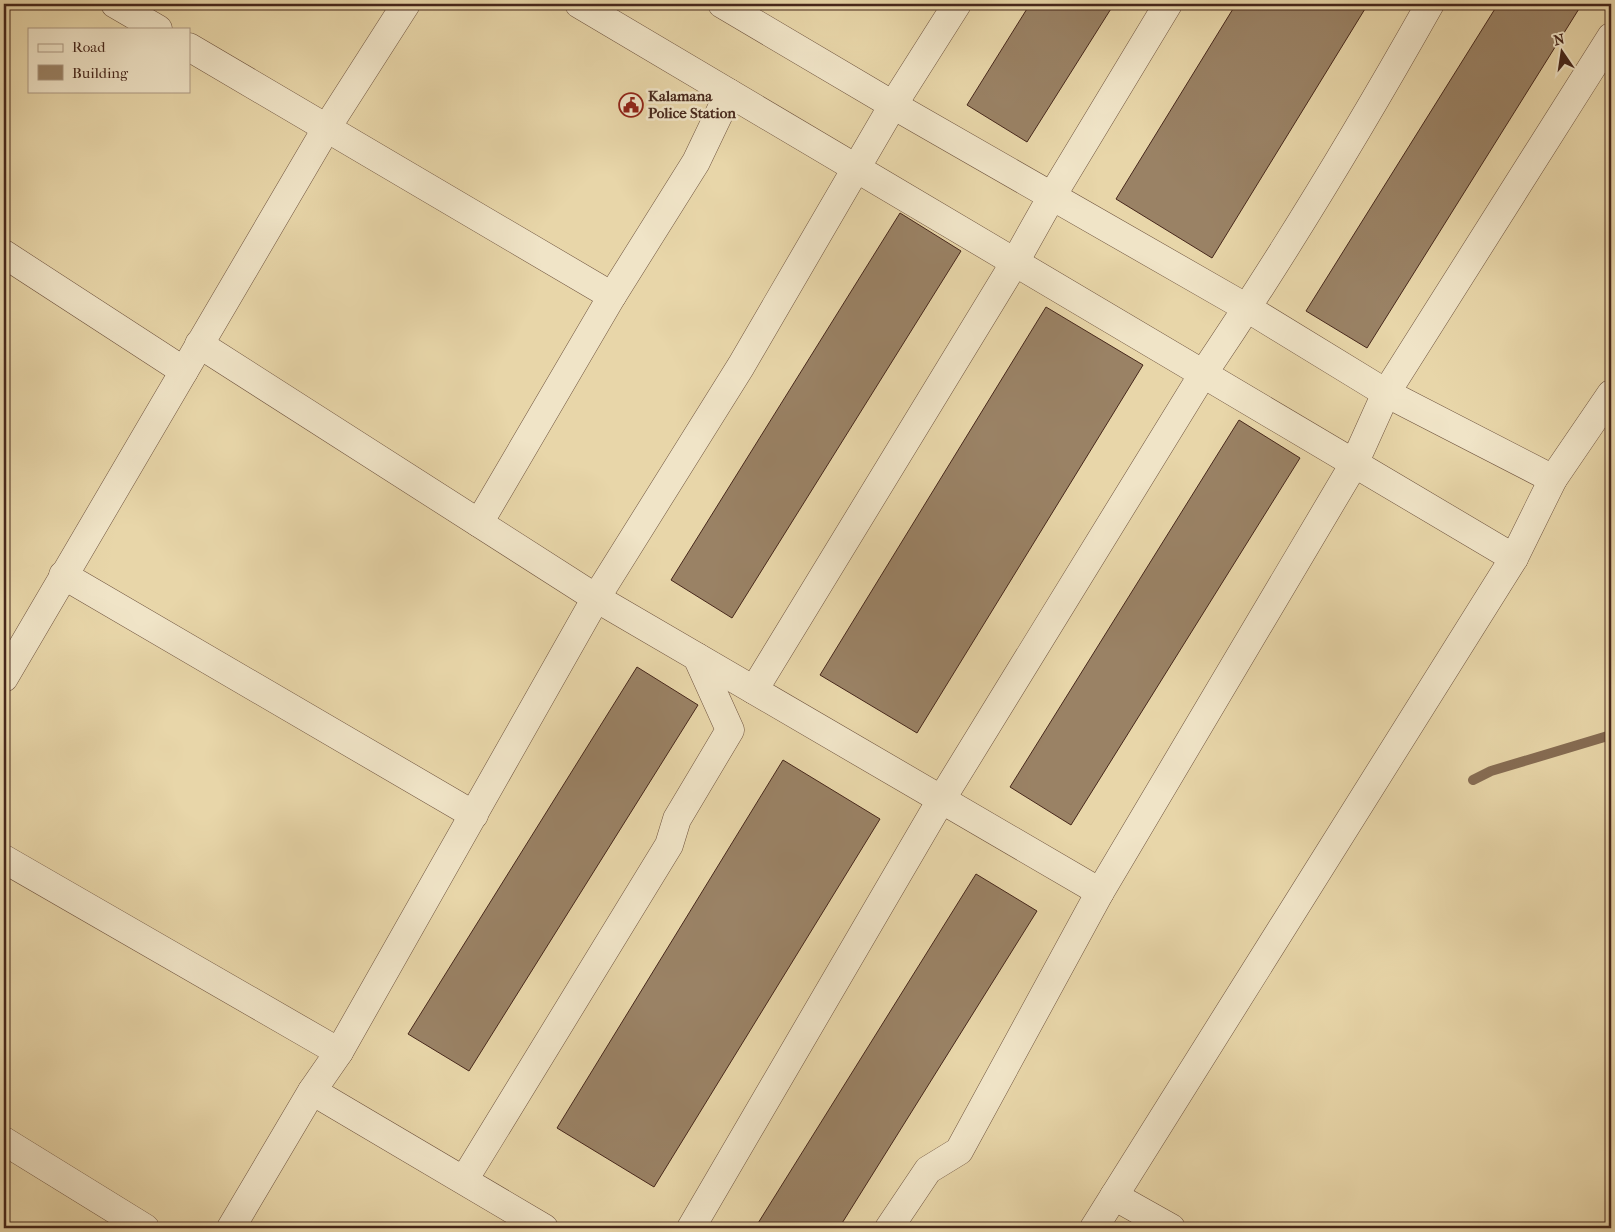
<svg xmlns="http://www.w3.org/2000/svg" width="1615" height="1232" font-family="'IM FELL French Canon',serif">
  <rect width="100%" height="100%" fill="#e8d6a9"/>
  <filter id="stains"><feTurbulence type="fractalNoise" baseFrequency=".004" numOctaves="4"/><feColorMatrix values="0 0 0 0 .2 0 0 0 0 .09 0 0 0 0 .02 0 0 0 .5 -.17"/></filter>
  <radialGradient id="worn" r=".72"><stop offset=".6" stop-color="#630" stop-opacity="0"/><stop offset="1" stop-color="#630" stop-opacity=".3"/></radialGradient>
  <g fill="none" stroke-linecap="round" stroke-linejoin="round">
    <path stroke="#866c53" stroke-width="10" d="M 1473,780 L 1491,771 L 1611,735"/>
  </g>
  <g fill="#9a8265" stroke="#46271b">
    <path d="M 1030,4 L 1114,4 L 1027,142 L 967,105 Z"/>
    <path d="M 1236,4 L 1368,4 L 1212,258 L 1116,199 Z"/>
    <path d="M 1498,4 L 1582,4 L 1367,348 L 1306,311 Z"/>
    <path d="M 900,213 L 961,251 L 732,618 L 671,580 Z"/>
    <path d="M 1046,307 L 1143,365 L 917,733 L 820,675 Z"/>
    <path d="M 1239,420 L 1300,458 L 1071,825 L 1010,787 Z"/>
    <path d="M 637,667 L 698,705 L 469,1071 L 408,1034 Z"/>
    <path d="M 783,760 L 880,819 L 654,1187 L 557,1128 Z"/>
    <path d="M 976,874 L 1037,911 L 839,1228 L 755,1228 Z"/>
  </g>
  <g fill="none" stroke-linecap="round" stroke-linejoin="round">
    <g stroke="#6e533e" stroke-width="29">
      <g id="minor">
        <path d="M 115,4 L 158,29"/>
        <path d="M 579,4 L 1514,558"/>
        <path d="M 722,4 L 893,105 L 1247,308 L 1386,393 L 1553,479"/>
        <path d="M 189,47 L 612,296"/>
        <path d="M 4,254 L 184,371"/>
        <path d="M 199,344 L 596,598 L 1100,892 L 959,1151 L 928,1170 L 889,1228"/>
        <path d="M 479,523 L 612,296 L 696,162 L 729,93"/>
        <path d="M 63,575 L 474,815"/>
        <path d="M 4,678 L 326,129 L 406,4"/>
        <path d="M 754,690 L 1015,262 L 1052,196 L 1168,4"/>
        <path d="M 4,859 L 339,1052"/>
        <path d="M 1100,892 L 1354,464 L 1386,393 L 1611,37"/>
        <path d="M 312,1091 L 544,1228"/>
        <path d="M 4,1141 L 145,1228"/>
        <path d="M 464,1180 L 669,845 L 677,819 L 730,730 L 697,657"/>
        <path d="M 1114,1196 L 1171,1228"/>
        <path d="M 231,1228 L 312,1091 L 339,1052 L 596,598 L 741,366 L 893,105 L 957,4"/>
        <path d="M 691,1228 L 941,800 L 1203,374 C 1284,254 1359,130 1430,4"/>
        <path d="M 1094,1228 L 1514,558 L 1553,479 L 1611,394"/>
      </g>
    </g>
    <use href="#minor" stroke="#f0e4c7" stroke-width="28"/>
  </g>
  <defs>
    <g id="civic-ring" transform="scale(1.25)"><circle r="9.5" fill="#f0e4c7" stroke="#8f2418" stroke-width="1.5"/><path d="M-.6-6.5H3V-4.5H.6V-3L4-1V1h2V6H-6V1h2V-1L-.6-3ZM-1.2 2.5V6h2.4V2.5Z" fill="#8f2418"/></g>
  </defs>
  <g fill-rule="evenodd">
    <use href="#civic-ring" x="631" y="105"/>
  </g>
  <g text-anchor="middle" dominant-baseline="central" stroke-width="5" stroke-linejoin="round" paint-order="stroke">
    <g font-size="15" font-weight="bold" fill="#46271b" stroke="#f0e4c7" text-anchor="start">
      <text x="648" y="96">Kalamana<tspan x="648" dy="17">Police Station</tspan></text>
    </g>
  </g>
  <rect width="1615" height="1232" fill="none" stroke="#e8d6a9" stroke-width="20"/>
  <rect x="5" y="5" width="1605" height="1222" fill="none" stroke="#46271b" stroke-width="2.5"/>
  <rect x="10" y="10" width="1595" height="1212" fill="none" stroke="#46271b"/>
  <rect x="28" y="28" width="162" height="65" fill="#f0e4c7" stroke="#ac9882"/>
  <rect x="38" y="44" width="25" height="8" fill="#f0e4c7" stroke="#ac9882"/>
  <text x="72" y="52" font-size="15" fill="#46271b">Road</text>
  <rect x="38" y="65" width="25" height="15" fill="#9a8265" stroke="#ac9882"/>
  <text x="72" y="78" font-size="15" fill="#46271b">Building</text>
  <g transform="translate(1562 52) rotate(347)" stroke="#f0e4c7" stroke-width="4" paint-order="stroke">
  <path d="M0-4L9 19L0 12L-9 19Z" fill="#46271b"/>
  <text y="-8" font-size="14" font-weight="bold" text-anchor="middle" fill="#46271b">N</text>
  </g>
  <rect width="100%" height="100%" filter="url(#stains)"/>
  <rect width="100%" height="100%" fill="url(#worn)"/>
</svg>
